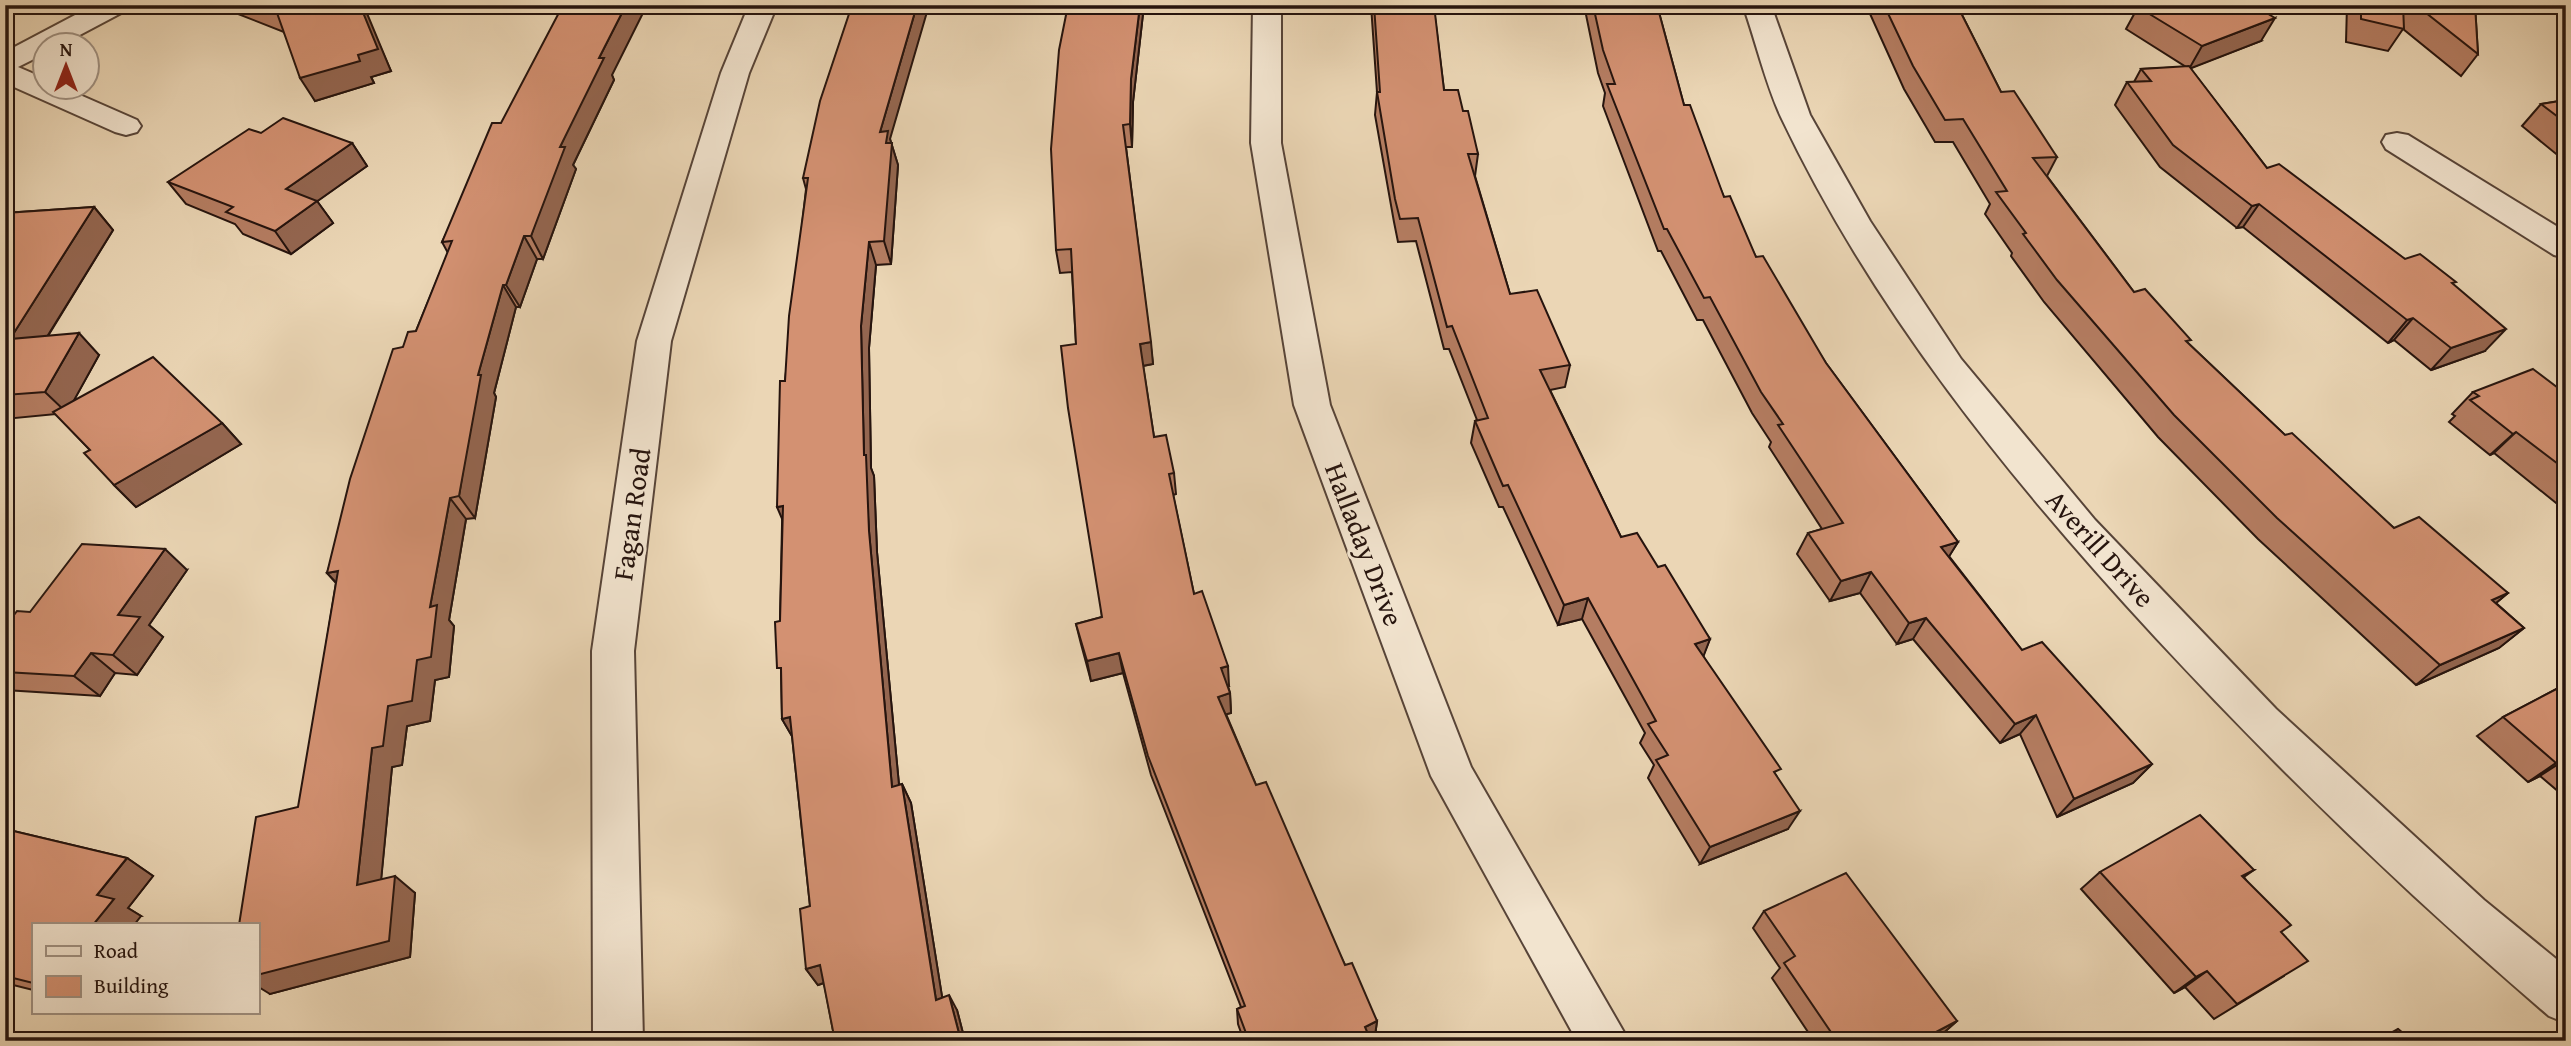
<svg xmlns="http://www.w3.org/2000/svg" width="2571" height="1046" font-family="'Gentium Book Plus',serif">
  <rect width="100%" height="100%" fill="#ebd6b5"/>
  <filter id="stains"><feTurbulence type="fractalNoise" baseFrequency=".00286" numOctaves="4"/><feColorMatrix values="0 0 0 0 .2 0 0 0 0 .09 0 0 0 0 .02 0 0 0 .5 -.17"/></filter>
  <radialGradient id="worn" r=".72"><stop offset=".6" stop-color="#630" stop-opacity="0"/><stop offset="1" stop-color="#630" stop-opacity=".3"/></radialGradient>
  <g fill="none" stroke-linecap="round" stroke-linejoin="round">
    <g stroke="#574438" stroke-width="4">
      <g id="street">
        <path d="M 94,5 L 129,5 L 125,11 L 59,46 L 46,46 L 46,53 L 18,67 L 46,79 L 46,88 L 64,88 L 137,120 L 141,126 L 137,132 L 126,135 L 115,132 L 5,83 L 5,52 Z"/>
        <path d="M 749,5 L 777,5 L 749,73 L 671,341 L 634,651 L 643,1041 L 593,1041 L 592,651 L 637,341 L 721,73 Z"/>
        <path d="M 1253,5 L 1281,5 L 1281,143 L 1330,405 L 1471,767 L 1629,1041 L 1577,1041 L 1431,776 L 1294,405 L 1251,143 Z"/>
        <path d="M 1743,5 L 1771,5 L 1810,115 L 1870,221 L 1961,359 L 2095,520 L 2276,709 L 2484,900 L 2566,967 L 2566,1023 L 2549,1016 C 2411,898 2280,772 2156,638 C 2011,481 1873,311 1781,117 C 1765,82 1756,42 1743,5 Z"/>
        <path d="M 2397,133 L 2408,135 L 2566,232 L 2566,258 L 2554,255 L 2386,149 L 2382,142 L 2386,135 Z"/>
      </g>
    </g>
    <use href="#street" fill="#f2e4cf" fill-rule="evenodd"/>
  </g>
  <g fill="#b57d62" stroke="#26140e" stroke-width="2">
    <path d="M 215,5 L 362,5 L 391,71 L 371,77 L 374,83 L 315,101 L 284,32 Z"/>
    <path d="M 1068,5 L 1144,5 L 1133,102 L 1132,147 L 1126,147 L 1153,364 L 1143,366 L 1154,437 L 1174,473 L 1176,494 L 1173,495 L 1194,594 L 1229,686 L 1228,686 L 1230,693 L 1231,713 L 1226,714 L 1256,785 L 1345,965 L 1377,1021 L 1375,1036 L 1370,1038 L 1371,1041 L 1244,1041 L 1238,1024 L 1237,1009 L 1241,1007 L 1151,775 L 1123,673 L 1091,681 L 1081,644 L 1076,624 L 1102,617 L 1076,344 L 1072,272 L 1060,273 L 1056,250 Z"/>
    <path d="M 1371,5 L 1441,5 L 1440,9 L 1434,9 L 1444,90 L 1463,111 L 1478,154 L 1475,176 L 1510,294 L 1570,365 L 1565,387 L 1550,390 L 1621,537 L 1658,567 L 1710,639 L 1703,656 L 1777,777 L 1788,829 L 1700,864 L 1648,778 L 1654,765 L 1640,743 L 1645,733 L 1582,619 L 1558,625 L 1503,507 L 1499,507 L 1471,443 L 1475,421 L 1477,420 L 1449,349 L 1444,349 L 1416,241 L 1398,242 L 1394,222 L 1375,115 L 1377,92 Z"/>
    <path d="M 1584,5 L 1657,5 L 1684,105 L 1724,197 L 1756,257 L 1826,363 L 1958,542 L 1949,556 L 2022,650 L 2152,764 L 2133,783 L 2057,817 L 2020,734 L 2000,743 L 1913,639 L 1897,644 L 1860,593 L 1830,601 L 1797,554 L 1808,533 L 1822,529 L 1769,447 L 1771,442 L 1752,413 L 1703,320 L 1697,320 L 1661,251 L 1658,251 L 1603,106 L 1605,93 L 1598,73 Z"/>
    <path d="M 1866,5 L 1957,5 L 2001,92 L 2057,157 L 2047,176 L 2134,292 L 2285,435 L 2394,528 L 2508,593 L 2496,603 L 2524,628 L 2499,648 L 2416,685 L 2258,539 L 2158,437 L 2044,302 L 2011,256 L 2012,253 L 1985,214 L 1990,204 L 1953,142 L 1935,142 L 1904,89 Z"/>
    <path d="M 2347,5 L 2475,5 L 2478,54 L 2461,76 L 2403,29 L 2388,51 L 2346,42 Z"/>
    <path d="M 2138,7 L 2261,41 L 2190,68 L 2267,168 L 2405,259 L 2454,285 L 2485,351 L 2431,370 L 2394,340 L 2388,343 L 2243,227 L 2237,228 L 2160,167 L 2115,105 L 2127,82 L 2134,82 L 2141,69 L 2186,67 L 2126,29 Z"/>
    <path d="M 612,75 L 614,80 L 573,165 L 576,169 L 543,259 L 537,259 L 520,307 L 516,307 L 494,393 L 496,397 L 475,518 L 466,519 L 449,620 L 454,626 L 449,677 L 435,680 L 430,721 L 407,726 L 402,765 L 392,767 L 381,879 L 415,893 L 410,957 L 270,994 L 336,583 L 327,573 L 403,347 L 416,331 L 448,253 L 442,242 L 501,123 Z"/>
    <path d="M 2566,100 L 2566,162 L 2522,126 L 2541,104 Z"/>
    <path d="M 261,133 L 352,143 L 367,166 L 317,201 L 333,223 L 291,254 L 243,234 L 235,224 L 186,204 L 168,182 Z"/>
    <path d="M 890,139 L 898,165 L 891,264 L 876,265 L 869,348 L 871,468 L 874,476 L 877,552 L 899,785 L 902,784 L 911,803 L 942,997 L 957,1010 L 965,1041 L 835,1041 L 824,983 L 818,985 L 806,969 L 810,906 L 792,736 L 782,719 L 780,621 L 785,381 L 806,189 L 803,178 Z"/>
    <path d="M 94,207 L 113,230 L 48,336 L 99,355 L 74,400 L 222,423 L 241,444 L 136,507 L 114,485 L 90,450 L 56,414 L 5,419 L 5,213 Z"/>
    <path d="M 2473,392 L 2566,394 L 2566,511 L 2494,453 L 2490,455 L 2449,422 L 2455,416 L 2452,414 Z"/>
    <path d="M 187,570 L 149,625 L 163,637 L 137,675 L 115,673 L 100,696 L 5,690 L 5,627 L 30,612 Z"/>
    <path d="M 2566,684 L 2566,798 L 2540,776 L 2528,782 L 2477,736 L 2503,717 Z"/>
    <path d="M 5,829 L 127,858 L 153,876 L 128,908 L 141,916 L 33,925 L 33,990 L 5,983 Z"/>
    <path d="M 2254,870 L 2244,877 L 2281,932 L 2284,976 L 2214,1019 L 2185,987 L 2174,993 L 2081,889 L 2100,872 Z"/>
    <path d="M 1764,911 L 1957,1021 L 1940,1036 L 1930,1041 L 1814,1041 L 1772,978 L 1780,968 L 1753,928 Z"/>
    <path d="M 2398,1029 L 2412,1041 L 2376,1041 Z"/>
  </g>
  <g fill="#946650" stroke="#26140e" stroke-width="2">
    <path d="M 360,5 L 362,5 L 366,11 L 391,71 L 371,77 L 374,83 L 315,101 L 300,78 L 358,55 Z"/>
    <path d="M 626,5 L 647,5 L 612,75 L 614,80 L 573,165 L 576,169 L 543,259 L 531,236 L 560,147 L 599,58 Z"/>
    <path d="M 917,5 L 929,5 L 890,139 L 898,165 L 891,264 L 884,241 L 880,132 Z"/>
    <path d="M 1140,5 L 1144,5 L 1133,102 L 1132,147 L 1130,124 L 1131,79 Z"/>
    <path d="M 2275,18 L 2261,41 L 2189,69 L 2202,46 Z"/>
    <path d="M 352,143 L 367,166 L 302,212 L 286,189 Z"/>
    <path d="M 317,201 L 333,223 L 291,254 L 275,231 Z"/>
    <path d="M 2259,204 L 2243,227 L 2237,228 L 2252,206 Z"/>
    <path d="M 94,207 L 113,230 L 32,361 L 10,339 Z"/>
    <path d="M 524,236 L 537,259 L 520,307 L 506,285 Z"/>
    <path d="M 869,242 L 876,265 L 869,348 L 871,468 L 874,476 L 877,552 L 901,806 L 892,787 L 869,531 L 864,455 L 861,326 Z"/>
    <path d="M 503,285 L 516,307 L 494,393 L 496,397 L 475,518 L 459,496 L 478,375 Z"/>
    <path d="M 2413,318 L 2394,340 L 2388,343 L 2407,320 Z"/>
    <path d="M 2506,329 L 2485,351 L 2431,370 L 2451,348 Z"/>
    <path d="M 79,333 L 99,355 L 67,413 L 45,392 Z"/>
    <path d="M 1151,342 L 1153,364 L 1142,366 L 1140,344 Z"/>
    <path d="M 222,423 L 241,444 L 136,507 L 114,485 Z"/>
    <path d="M 2516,432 L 2494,453 L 2490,455 L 2513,434 Z"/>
    <path d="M 450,498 L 466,519 L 449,620 L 454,626 L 449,677 L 435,680 L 430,721 L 407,726 L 402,765 L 392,767 L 379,902 L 357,885 L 372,748 L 388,706 L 417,660 L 430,607 Z"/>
    <path d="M 783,506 L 786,528 L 777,507 Z"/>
    <path d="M 1958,542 L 1945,563 L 1941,547 Z"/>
    <path d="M 165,549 L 187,570 L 149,625 L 163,637 L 137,675 L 113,655 L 118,615 Z"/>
    <path d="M 338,571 L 346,593 L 327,573 Z"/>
    <path d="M 1871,572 L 1860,593 L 1830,601 L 1841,581 Z"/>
    <path d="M 2508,593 L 2484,613 L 2492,600 Z"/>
    <path d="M 1588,598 L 1582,619 L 1558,625 L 1564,605 Z"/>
    <path d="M 1926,618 L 1913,639 L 1897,644 L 1909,623 Z"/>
    <path d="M 2524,628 L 2499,648 L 2416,685 L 2440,665 Z"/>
    <path d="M 1710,639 L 1702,660 L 1695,644 Z"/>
    <path d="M 91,653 L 115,673 L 100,696 L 74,676 Z"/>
    <path d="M 1119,653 L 1123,673 L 1091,681 L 1087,661 Z"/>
    <path d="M 1228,666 L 1229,686 L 1222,687 L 1221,668 Z"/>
    <path d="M 1230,693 L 1231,713 L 1220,716 L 1218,697 Z"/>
    <path d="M 2036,715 L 2020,734 L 2000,743 L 2015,724 Z"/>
    <path d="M 790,717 L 793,738 L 782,719 Z"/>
    <path d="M 2566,759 L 2540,776 L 2528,782 L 2556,763 Z"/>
    <path d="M 2152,764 L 2133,783 L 2057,817 L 2074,799 Z"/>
    <path d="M 902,784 L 911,803 L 945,1015 L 936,1000 Z"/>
    <path d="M 1800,811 L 1788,829 L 1700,864 L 1710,847 Z"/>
    <path d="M 127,858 L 153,876 L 128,908 L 141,916 L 134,925 L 93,925 L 97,895 Z"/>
    <path d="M 395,876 L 415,893 L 410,957 L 270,994 L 257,986 L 257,975 Z"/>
    <path d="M 820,965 L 832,980 L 818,985 L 806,969 Z"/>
    <path d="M 2207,971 L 2185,987 L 2174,993 L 2196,977 Z"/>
    <path d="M 949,995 L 957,1010 L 965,1041 L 961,1041 Z"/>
    <path d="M 1377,1021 L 1375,1036 L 1363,1041 L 1365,1027 Z"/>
    <path d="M 1957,1021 L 1940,1036 L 1930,1041 L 1919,1041 Z"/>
  </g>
  <g fill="#d39172" stroke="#26140e" stroke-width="2">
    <path d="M 258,5 L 360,5 L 378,49 L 358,55 L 360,61 L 300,78 L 277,13 Z"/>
    <path d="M 563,5 L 626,5 L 599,58 L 604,58 L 560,147 L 565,147 L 531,236 L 524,236 L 506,285 L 503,285 L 478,375 L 481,375 L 459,496 L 450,498 L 430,607 L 437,605 L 431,657 L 417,660 L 412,701 L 388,706 L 383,746 L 372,748 L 357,885 L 395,876 L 389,941 L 257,975 L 257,925 L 239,925 L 256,817 L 298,807 L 338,571 L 327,573 L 350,479 L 393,349 L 403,347 L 408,332 L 416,331 L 452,241 L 442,242 L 492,123 L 501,123 Z"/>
    <path d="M 852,5 L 917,5 L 880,132 L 888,131 L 886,143 L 892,143 L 884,241 L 869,242 L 861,326 L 864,455 L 866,455 L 869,531 L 892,787 L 902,784 L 936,1000 L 949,995 L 961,1041 L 835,1041 L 820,965 L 806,969 L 800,909 L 810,906 L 790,717 L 782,719 L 781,668 L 777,668 L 775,622 L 780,621 L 783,506 L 777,507 L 780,381 L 785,381 L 789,316 L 808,178 L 803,178 L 820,101 Z"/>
    <path d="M 1068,5 L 1140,5 L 1131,79 L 1130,124 L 1123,125 L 1151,342 L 1140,344 L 1154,437 L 1166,435 L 1174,473 L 1169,474 L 1194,594 L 1202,591 L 1228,666 L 1221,668 L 1230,693 L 1218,697 L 1256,785 L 1266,782 L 1345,965 L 1352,963 L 1377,1021 L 1365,1027 L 1371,1041 L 1249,1041 L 1237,1009 L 1245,1006 L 1148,756 L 1119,653 L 1087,661 L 1076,624 L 1102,617 L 1068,408 L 1061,346 L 1076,344 L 1071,249 L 1056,250 L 1051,149 L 1059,50 Z"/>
    <path d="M 1374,5 L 1434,5 L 1444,90 L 1458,90 L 1463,111 L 1468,111 L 1478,154 L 1468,154 L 1510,294 L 1537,290 L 1570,365 L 1540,370 L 1621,537 L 1637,533 L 1658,567 L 1665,565 L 1710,639 L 1695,644 L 1781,769 L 1774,772 L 1800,811 L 1710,847 L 1656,760 L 1668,755 L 1648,724 L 1656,721 L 1588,598 L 1564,605 L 1508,485 L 1503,486 L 1475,421 L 1488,418 L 1452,326 L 1447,327 L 1418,218 L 1400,219 L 1395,199 L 1377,92 L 1380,92 Z"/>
    <path d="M 1593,5 L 1657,5 L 1684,105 L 1690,105 L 1724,197 L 1730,196 L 1756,257 L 1763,256 L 1826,363 L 1958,542 L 1941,547 L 2022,650 L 2042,642 L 2152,764 L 2074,799 L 2036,715 L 2015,724 L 1926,618 L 1909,623 L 1871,572 L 1841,581 L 1808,533 L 1843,523 L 1778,425 L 1783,424 L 1761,392 L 1710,297 L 1704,298 L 1667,229 L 1664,229 L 1607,84 L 1615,84 L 1603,50 Z"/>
    <path d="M 1884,5 L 1957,5 L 2001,92 L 2014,91 L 2057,157 L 2033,158 L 2134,292 L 2145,289 L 2191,340 L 2186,341 L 2285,435 L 2292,433 L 2394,528 L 2419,517 L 2508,593 L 2492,600 L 2524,628 L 2440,665 L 2277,518 L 2174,415 L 2057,280 L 2023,234 L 2026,233 L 1996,192 L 2007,191 L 1963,119 L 1945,120 L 1913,66 Z"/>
    <path d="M 2143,5 L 2253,5 L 2275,18 L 2202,46 L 2138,7 Z"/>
    <path d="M 2361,5 L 2403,5 L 2404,29 L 2361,19 Z"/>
    <path d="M 2416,5 L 2475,5 L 2478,54 Z"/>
    <path d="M 2189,66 L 2267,168 L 2279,164 L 2405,259 L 2420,254 L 2456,282 L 2452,283 L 2506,329 L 2451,348 L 2413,318 L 2407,320 L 2259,204 L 2252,206 L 2173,145 L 2127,82 L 2151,81 L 2141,69 Z"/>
    <path d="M 2566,100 L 2566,123 L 2541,104 Z"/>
    <path d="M 283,118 L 352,143 L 286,189 L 317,201 L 275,231 L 226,212 L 233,207 L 168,182 L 249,129 L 261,133 Z"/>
    <path d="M 94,207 L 10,339 L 79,333 L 45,392 L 5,395 L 5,272 L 13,259 L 5,260 L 5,213 Z"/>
    <path d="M 153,357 L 222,423 L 114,485 L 84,453 L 90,450 L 53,412 Z"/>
    <path d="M 2533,369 L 2566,394 L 2566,470 L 2516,432 L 2513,434 L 2470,400 L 2479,396 L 2473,392 Z"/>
    <path d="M 82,544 L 165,549 L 118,615 L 140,617 L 113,655 L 91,653 L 74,676 L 5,672 L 5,627 L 17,611 L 30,612 Z"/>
    <path d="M 2566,684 L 2566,758 L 2556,763 L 2503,717 Z"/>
    <path d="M 2200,815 L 2254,870 L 2242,876 L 2291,925 L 2281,932 L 2308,961 L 2237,1004 L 2207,971 L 2196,977 L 2100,872 Z"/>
    <path d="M 5,829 L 127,858 L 97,895 L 114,899 L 93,925 L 33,925 L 33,983 L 5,976 Z"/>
    <path d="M 1846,873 L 1957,1021 L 1919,1041 L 1837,1041 L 1784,963 L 1795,956 L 1764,911 Z"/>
    <path d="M 2398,1029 L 2412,1041 L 2385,1041 Z"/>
  </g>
  <g text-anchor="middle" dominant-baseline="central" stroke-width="6" stroke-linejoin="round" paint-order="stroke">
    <g font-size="28" fill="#26140e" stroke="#f2e4cf">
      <text transform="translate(631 514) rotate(-82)">Fagan Road</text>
      <text transform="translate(1365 544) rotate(69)">Halladay Drive</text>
      <text transform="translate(2101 548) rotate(48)">Averill Drive</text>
    </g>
  </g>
  <rect width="2571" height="1046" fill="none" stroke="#ebd6b5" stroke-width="28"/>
  <rect x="7" y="7" width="2557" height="1032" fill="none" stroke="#26140e" stroke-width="3.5"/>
  <rect x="14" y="14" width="2543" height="1018" fill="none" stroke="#26140e" stroke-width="2"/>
  <rect x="32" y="923" width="228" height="91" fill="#f2e4cf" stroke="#a09182" stroke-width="2"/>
  <rect x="46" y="946" width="35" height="10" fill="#f2e4cf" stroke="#a09182" stroke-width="2"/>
  <text x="94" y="958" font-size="21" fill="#26140e">Road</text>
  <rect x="46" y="976" width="35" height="21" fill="#d39172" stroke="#a09182" stroke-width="2"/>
  <text x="94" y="993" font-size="21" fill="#26140e">Building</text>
  <g transform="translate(66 66)"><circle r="33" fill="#f2e4cf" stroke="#a09182" stroke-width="2"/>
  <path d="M0-5L12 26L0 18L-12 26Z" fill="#8f2418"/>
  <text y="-10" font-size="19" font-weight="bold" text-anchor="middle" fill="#26140e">N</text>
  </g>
  <rect width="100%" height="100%" filter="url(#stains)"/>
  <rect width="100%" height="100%" fill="url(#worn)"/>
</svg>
